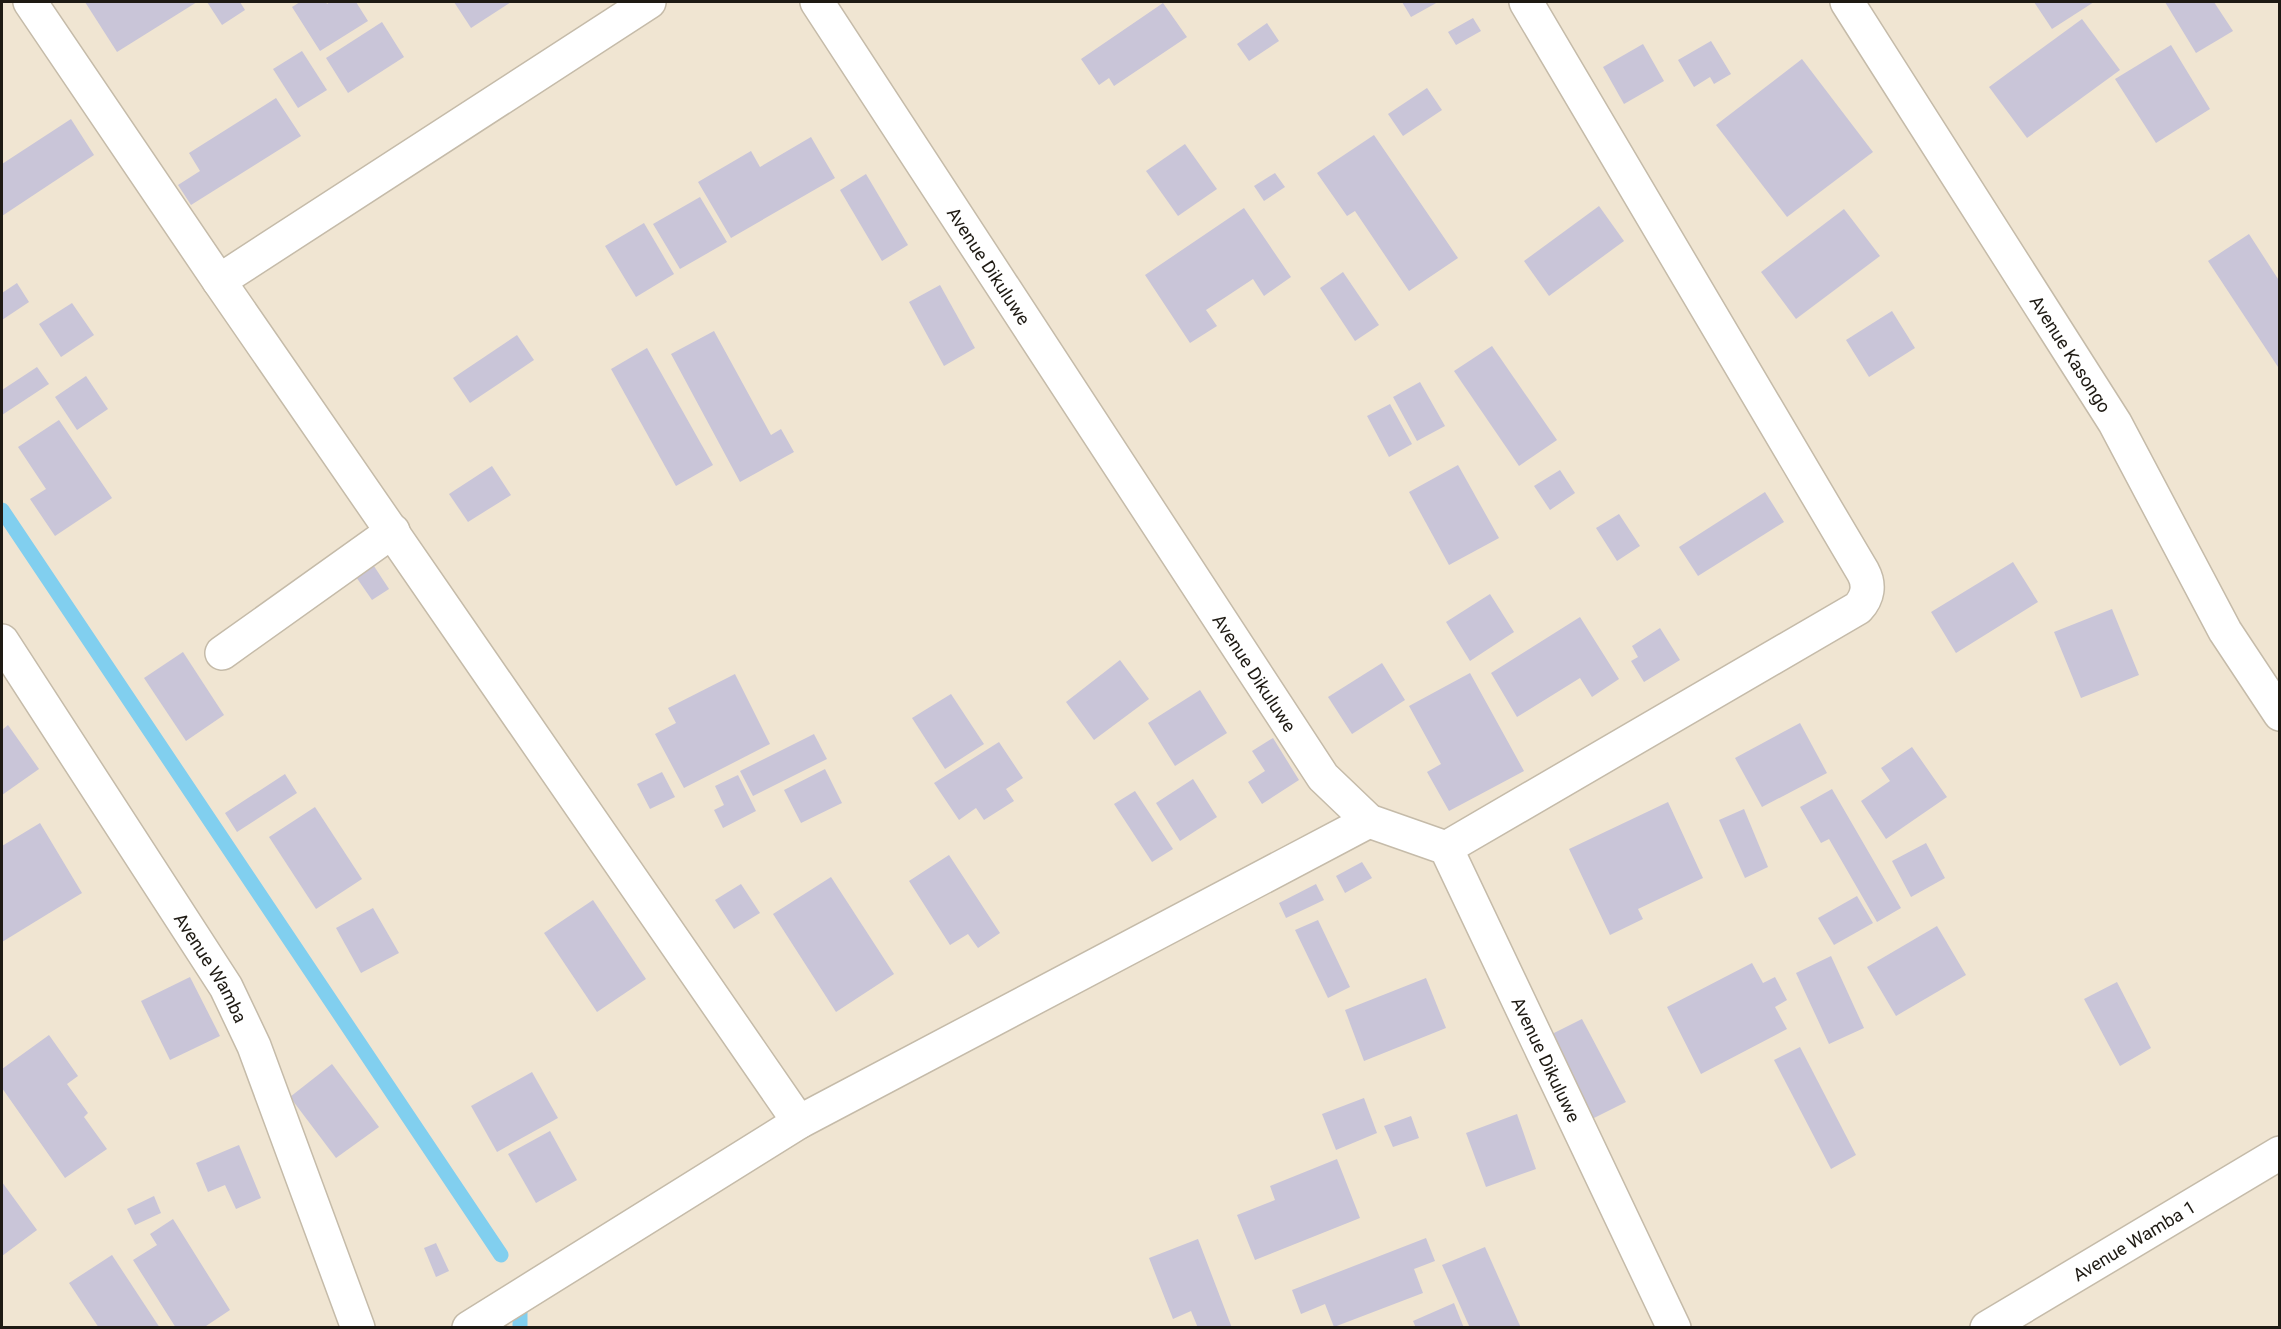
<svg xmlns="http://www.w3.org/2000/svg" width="2281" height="1329" font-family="Roboto,sans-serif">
  <rect width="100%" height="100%" fill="#f0e5d2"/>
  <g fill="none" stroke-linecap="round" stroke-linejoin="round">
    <g stroke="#81cfef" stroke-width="15">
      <path d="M 2,510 L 501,1255"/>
      <path d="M 520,1312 L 520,1328"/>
    </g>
  </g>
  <g fill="#c9c5d8">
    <path d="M 85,2 L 197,2 L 117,52 Z"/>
    <path d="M 207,2 L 240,2 L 245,10 L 222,25 Z"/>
    <path d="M 300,2 L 326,2 L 327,4 L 330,2 L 356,2 L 368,21 L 320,51 L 292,7 Z"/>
    <path d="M 454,2 L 511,2 L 471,28 Z"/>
    <path d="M 1402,2 L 1438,2 L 1411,17 Z"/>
    <path d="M 2034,2 L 2094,2 L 2052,29 Z"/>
    <path d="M 2165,2 L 2214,2 L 2233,31 L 2196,53 Z"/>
    <path d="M 1163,3 L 1187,37 L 1114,86 L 1109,78 L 1099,85 L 1081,59 Z"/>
    <path d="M 1473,18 L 1481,31 L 1456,45 L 1448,32 Z"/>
    <path d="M 2082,19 L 2120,70 L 2027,138 L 1989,87 Z"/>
    <path d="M 382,22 L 404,57 L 348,93 L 326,58 Z"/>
    <path d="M 1267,23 L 1279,41 L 1249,61 L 1237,44 Z"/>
    <path d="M 1711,41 L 1731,74 L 1714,84 L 1710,77 L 1694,87 L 1678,60 Z"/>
    <path d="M 1643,44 L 1664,81 L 1624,104 L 1603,67 Z"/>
    <path d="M 2171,45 L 2210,109 L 2156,143 L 2115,79 Z"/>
    <path d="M 302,51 L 327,90 L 298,108 L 273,69 Z"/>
    <path d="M 1802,59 L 1873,152 L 1787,217 L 1716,125 Z"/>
    <path d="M 1427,88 L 1442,110 L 1403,136 L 1388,114 Z"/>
    <path d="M 276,98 L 301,136 L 191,205 L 178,185 L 200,171 L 189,153 Z"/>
    <path d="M 71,119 L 94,155 L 2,216 L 2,164 Z"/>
    <path d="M 1374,135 L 1458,258 L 1409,291 L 1355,211 L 1347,216 L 1317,173 Z"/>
    <path d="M 811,137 L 835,178 L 731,238 L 698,182 L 751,151 L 760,167 Z"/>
    <path d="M 1185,144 L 1217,189 L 1178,216 L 1146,171 Z"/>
    <path d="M 1275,173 L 1285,187 L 1264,201 L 1254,186 Z"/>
    <path d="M 866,174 L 908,245 L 882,261 L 840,190 Z"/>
    <path d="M 700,197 L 727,242 L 680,269 L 653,224 Z"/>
    <path d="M 1599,206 L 1624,241 L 1549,296 L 1524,261 Z"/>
    <path d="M 1244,208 L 1291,277 L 1264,296 L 1253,279 L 1206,310 L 1217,326 L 1190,343 L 1145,275 Z"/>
    <path d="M 1844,209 L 1880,256 L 1796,319 L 1761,272 Z"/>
    <path d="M 644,223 L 674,274 L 636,297 L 605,246 Z"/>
    <path d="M 2249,234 L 2280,282 L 2280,370 L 2208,261 Z"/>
    <path d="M 1343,272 L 1379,325 L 1355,341 L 1320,288 Z"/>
    <path d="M 17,283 L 29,302 L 2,320 L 2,293 Z"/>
    <path d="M 940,285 L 975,348 L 944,366 L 909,302 Z"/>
    <path d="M 72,303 L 94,335 L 61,357 L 39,324 Z"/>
    <path d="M 1892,311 L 1915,348 L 1869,377 L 1846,340 Z"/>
    <path d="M 714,331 L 771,435 L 781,429 L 794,452 L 740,482 L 671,354 Z"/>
    <path d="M 517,335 L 534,360 L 470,403 L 453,378 Z"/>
    <path d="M 1492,346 L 1557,440 L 1519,466 L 1454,371 Z"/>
    <path d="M 647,348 L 713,465 L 676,486 L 611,369 Z"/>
    <path d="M 37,367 L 49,384 L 2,415 L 2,390 Z"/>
    <path d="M 86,376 L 108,409 L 77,430 L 55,397 Z"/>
    <path d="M 1420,382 L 1445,426 L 1417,441 L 1393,397 Z"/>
    <path d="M 1390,404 L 1412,444 L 1389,457 L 1367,416 Z"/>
    <path d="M 59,420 L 112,498 L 55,536 L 30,499 L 46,489 L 18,447 Z"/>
    <path d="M 1458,465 L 1499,538 L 1449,565 L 1409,492 Z"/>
    <path d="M 492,466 L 511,495 L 468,522 L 449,494 Z"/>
    <path d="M 1560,470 L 1575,493 L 1550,510 L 1534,486 Z"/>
    <path d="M 1765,492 L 1784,522 L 1698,576 L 1679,547 Z"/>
    <path d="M 1619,514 L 1640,546 L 1617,561 L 1596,528 Z"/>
    <path d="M 2013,562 L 2038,602 L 1956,653 L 1931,612 Z"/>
    <path d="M 372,563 L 389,589 L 372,600 L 354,574 Z"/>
    <path d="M 1490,594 L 1514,632 L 1470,661 L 1446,622 Z"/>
    <path d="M 2112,609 L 2139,675 L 2081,698 L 2054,632 Z"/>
    <path d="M 1580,617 L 1619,679 L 1592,697 L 1580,678 L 1517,717 L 1491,673 Z"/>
    <path d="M 1660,628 L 1680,660 L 1644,682 L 1631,661 L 1638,657 L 1632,646 Z"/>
    <path d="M 183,652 L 224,715 L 186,741 L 144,678 Z"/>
    <path d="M 1120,660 L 1149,699 L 1094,740 L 1066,702 Z"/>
    <path d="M 1382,663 L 1405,700 L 1352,734 L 1328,697 Z"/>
    <path d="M 1470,673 L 1524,771 L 1449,811 L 1427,772 L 1441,764 L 1409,706 Z"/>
    <path d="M 735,674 L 770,744 L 684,788 L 655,734 L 676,723 L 668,708 Z"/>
    <path d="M 1200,690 L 1227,733 L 1175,766 L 1148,723 Z"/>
    <path d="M 951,694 L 984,744 L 945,769 L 912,718 Z"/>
    <path d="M 1800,723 L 1827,773 L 1762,807 L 1735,758 Z"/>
    <path d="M 8,725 L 39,769 L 2,795 L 2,730 Z"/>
    <path d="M 814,734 L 827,759 L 753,796 L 740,771 Z"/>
    <path d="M 1273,738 L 1299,780 L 1262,804 L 1248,782 L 1265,771 L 1252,751 Z"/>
    <path d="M 999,742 L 1023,778 L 1006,789 L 1014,801 L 984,820 L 976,808 L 959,820 L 934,783 Z"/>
    <path d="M 1912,747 L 1947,797 L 1886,839 L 1861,801 L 1890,781 L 1881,768 Z"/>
    <path d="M 825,769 L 842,803 L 801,823 L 784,790 Z"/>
    <path d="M 662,772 L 675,797 L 650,809 L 637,784 Z"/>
    <path d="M 285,774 L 297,793 L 237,832 L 225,813 Z"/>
    <path d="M 738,775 L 756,811 L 723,828 L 714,810 L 724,805 L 715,786 Z"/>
    <path d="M 1193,779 L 1217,817 L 1180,841 L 1156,803 Z"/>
    <path d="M 1832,789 L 1901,908 L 1877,922 L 1829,839 L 1821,843 L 1800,807 Z"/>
    <path d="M 1135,791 L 1173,849 L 1152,862 L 1114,804 Z"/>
    <path d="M 1668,802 L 1703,878 L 1638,909 L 1643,919 L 1610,935 L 1569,849 Z"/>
    <path d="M 315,807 L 362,879 L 316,909 L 269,837 Z"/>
    <path d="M 1744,809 L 1768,867 L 1745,878 L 1719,820 Z"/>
    <path d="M 40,823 L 82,893 L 2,942 L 2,846 Z"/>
    <path d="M 1926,843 L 1945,878 L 1911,897 L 1892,861 Z"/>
    <path d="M 949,855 L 1000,933 L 978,948 L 968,934 L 950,945 L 909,881 Z"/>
    <path d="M 1362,862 L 1372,878 L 1345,893 L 1336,876 Z"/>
    <path d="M 831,877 L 894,974 L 836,1012 L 773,914 Z"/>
    <path d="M 741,884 L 760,913 L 734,929 L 715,900 Z"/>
    <path d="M 1316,884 L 1324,900 L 1286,918 L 1279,903 Z"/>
    <path d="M 1857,896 L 1873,923 L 1834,945 L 1818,918 Z"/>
    <path d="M 593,900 L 646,979 L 597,1012 L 544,933 Z"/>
    <path d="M 373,908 L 399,953 L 361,973 L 336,928 Z"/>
    <path d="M 1318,920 L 1350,987 L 1328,998 L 1295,930 Z"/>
    <path d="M 1937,926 L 1966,975 L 1896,1016 L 1867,967 Z"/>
    <path d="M 1831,956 L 1864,1028 L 1829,1044 L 1796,973 Z"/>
    <path d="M 1752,963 L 1763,983 L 1775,977 L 1787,1000 L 1775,1007 L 1787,1029 L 1701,1074 L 1667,1007 Z"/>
    <path d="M 190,977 L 220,1036 L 170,1060 L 141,1001 Z"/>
    <path d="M 1426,978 L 1446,1028 L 1364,1061 L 1345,1010 Z"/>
    <path d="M 2117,982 L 2151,1048 L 2120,1066 L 2084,999 Z"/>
    <path d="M 1582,1019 L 1626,1102 L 1592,1119 L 1548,1036 Z"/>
    <path d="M 49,1035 L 78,1076 L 67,1084 L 88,1113 L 84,1117 L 107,1149 L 65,1178 L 2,1088 L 2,1069 Z"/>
    <path d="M 1800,1047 L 1856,1155 L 1831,1169 L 1774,1060 Z"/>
    <path d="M 332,1064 L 379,1127 L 336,1158 L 290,1097 Z"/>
    <path d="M 532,1072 L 558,1118 L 497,1152 L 471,1106 Z"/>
    <path d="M 1364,1098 L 1377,1133 L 1336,1150 L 1322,1114 Z"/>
    <path d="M 1517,1114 L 1536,1169 L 1486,1187 L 1466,1133 Z"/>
    <path d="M 1411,1116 L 1419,1138 L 1393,1147 L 1384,1126 Z"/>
    <path d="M 550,1131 L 577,1180 L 536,1203 L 508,1154 Z"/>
    <path d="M 239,1145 L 261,1198 L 236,1209 L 225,1185 L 208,1192 L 196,1163 Z"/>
    <path d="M 1337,1159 L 1360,1218 L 1255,1260 L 1237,1215 L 1275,1200 L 1270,1186 Z"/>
    <path d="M 2,1182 L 37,1230 L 2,1256 Z"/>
    <path d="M 154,1196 L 161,1213 L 135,1225 L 127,1209 Z"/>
    <path d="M 173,1219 L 230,1310 L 203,1328 L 176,1328 L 133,1260 L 157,1245 L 150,1234 Z"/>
    <path d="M 1426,1238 L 1435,1261 L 1414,1269 L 1423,1293 L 1334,1327 L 1325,1304 L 1301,1314 L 1292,1290 Z"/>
    <path d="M 1198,1239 L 1232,1328 L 1198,1328 L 1191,1311 L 1173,1319 L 1149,1258 Z"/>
    <path d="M 436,1243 L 449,1271 L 436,1277 L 424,1248 Z"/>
    <path d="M 1485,1247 L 1521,1328 L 1470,1328 L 1442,1265 Z"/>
    <path d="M 112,1255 L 160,1328 L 99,1328 L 69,1283 Z"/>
    <path d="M 1454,1303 L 1464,1328 L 1416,1328 L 1413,1321 Z"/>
  </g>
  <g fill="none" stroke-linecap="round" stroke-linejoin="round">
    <g stroke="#c5bba9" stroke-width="36">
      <g id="street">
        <path d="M 30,2 L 219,281 L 799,1122"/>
        <path id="s1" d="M 817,2 L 1323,777 L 1369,821 L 1446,848 L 1674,1328"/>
        <path id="s2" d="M 1847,2 L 2115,423 L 2225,631 L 2280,714"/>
        <path d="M 219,281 L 649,2"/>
        <path id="s3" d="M 2,641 L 226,987 L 254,1046 L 358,1328"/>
        <path d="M 222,653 L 393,531"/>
        <path d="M 1446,848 L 1858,608 C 1868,597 1870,585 1863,572 L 1526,2"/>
        <path d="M 469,1328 L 799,1122 L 1369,821"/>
        <path id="s4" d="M 1987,1328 L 2280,1153"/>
      </g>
    </g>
    <use href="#street" stroke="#fff" stroke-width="33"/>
  </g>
  <g text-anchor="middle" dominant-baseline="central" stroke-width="6" stroke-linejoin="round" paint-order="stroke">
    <g font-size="18" fill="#1e1a13" stroke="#f0e5d2">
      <text stroke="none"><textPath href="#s1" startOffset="315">Avenue Dikuluwe</textPath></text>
      <text stroke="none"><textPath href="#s2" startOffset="417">Avenue Kasongo</textPath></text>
      <text stroke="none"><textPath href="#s1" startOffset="801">Avenue Dikuluwe</textPath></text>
      <text stroke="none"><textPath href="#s3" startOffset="388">Avenue Wamba</textPath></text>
      <text stroke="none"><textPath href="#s1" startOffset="1305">Avenue Dikuluwe</textPath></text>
      <text stroke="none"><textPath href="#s4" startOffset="171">Avenue Wamba 1</textPath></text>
    </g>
  </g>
  <rect width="2281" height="1329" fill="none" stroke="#1e1a13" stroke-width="6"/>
</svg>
